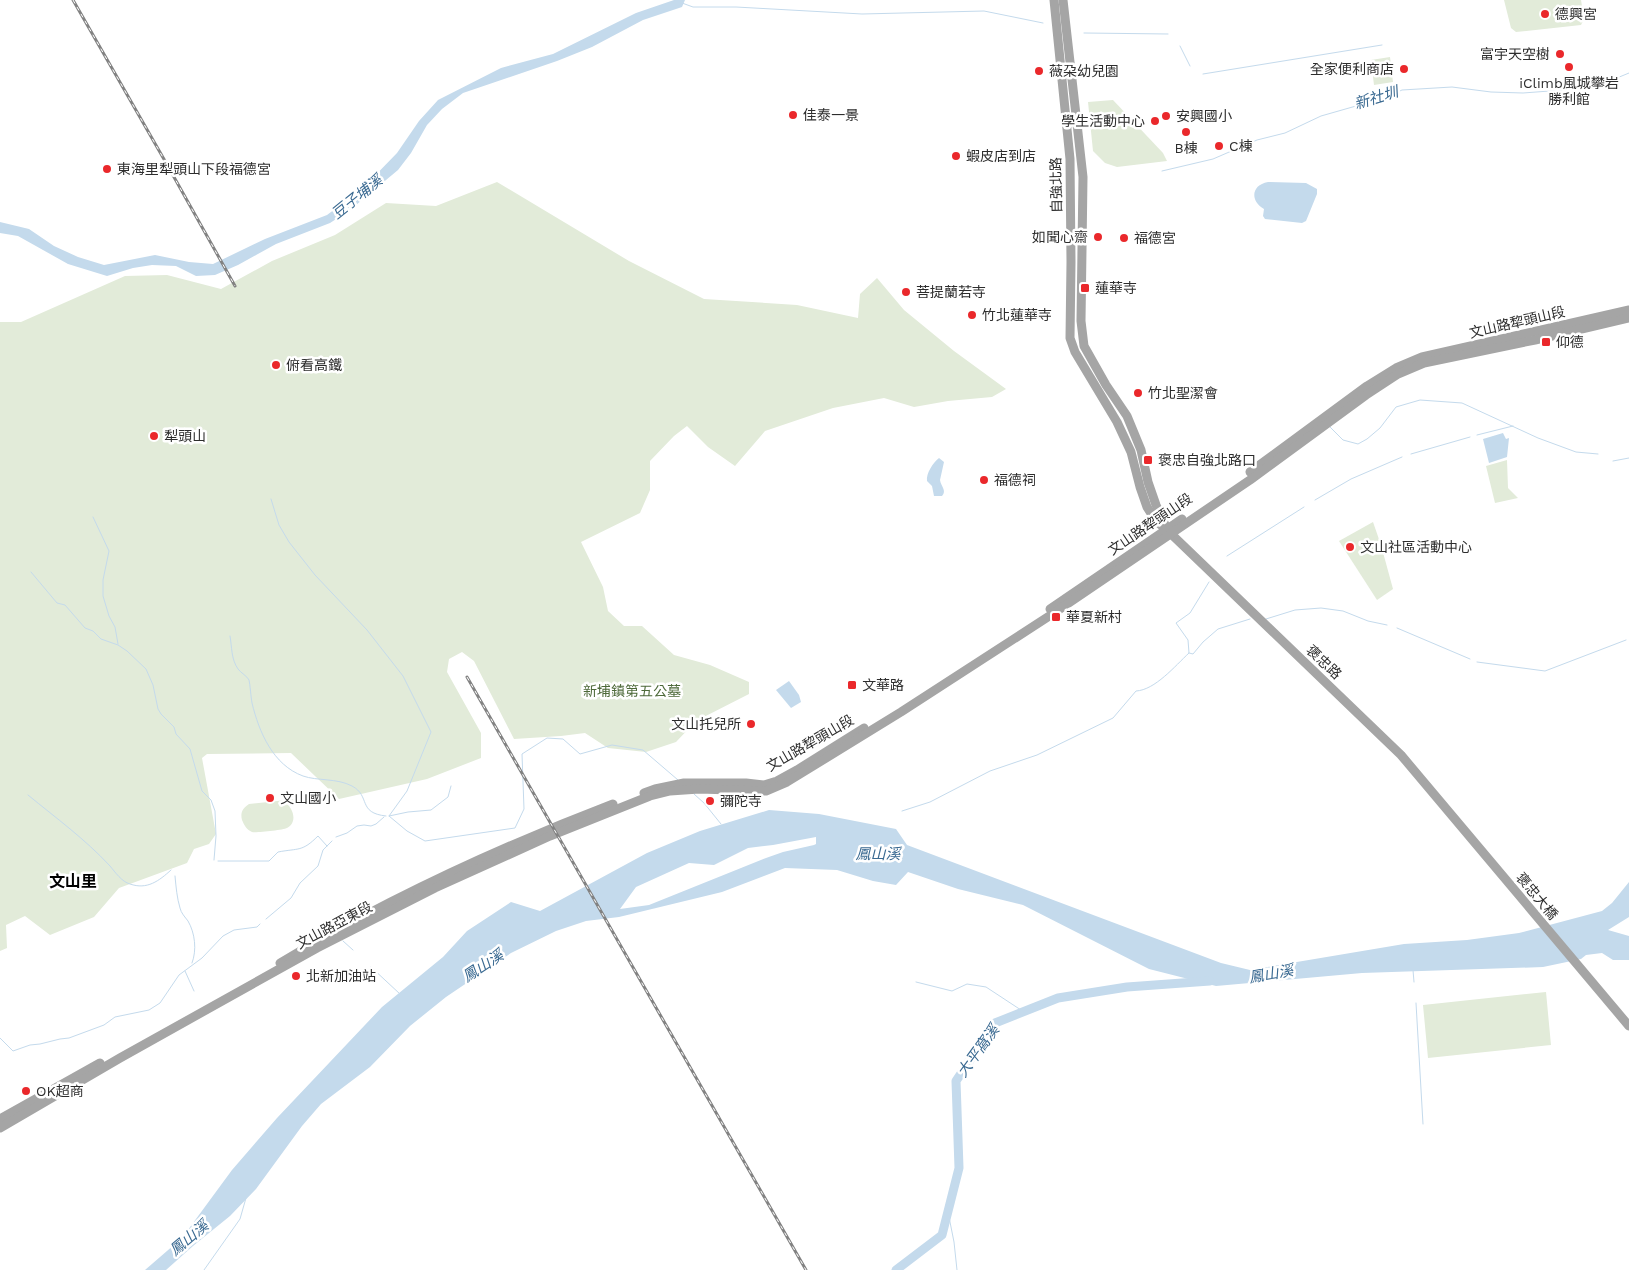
<svg xmlns="http://www.w3.org/2000/svg" width="1629" height="1270" font-family="'Work Sans','Noto Sans TC',sans-serif">
  <rect width="100%" height="100%" fill="#fff"/>
  <g fill="#e2ebd9">
    <path d="M 1504,0 L 1581,0 L 1584,19 L 1581,25 L 1516,32 L 1511,28 Z"/>
    <path d="M 1390,57 L 1393,82 L 1374,85 L 1371,60 Z"/>
    <path d="M 1113,100 L 1163,153 L 1167,161 L 1117,167 L 1105,163 L 1093,151 L 1088,102 Z"/>
    <path d="M 497,182 L 629,261 L 704,299 L 797,305 L 858,318 L 860,294 L 877,278 L 904,310 L 954,351 L 1006,389 L 992,397 L 948,401 L 914,407 L 884,398 L 833,408 L 765,431 L 735,466 L 708,447 L 687,426 L 674,436 L 650,461 L 650,490 L 640,513 L 581,542 L 603,587 L 608,611 L 624,626 L 642,626 L 674,655 L 710,665 L 749,682 L 749,694 L 696,721 L 676,742 L 646,752 L 608,748 L 585,733 L 561,736 L 514,739 L 474,661 L 462,652 L 449,659 L 447,672 L 481,733 L 481,758 L 427,779 L 339,799 L 291,753 L 207,754 L 202,758 L 216,834 L 209,844 L 194,849 L 187,863 L 119,888 L 94,917 L 50,935 L 25,916 L 6,925 L 7,948 L 0,951 L 0,322 L 21,322 L 125,276 L 167,275 L 221,289 L 272,261 L 335,235 L 386,203 L 436,206 Z"/>
    <path d="M 1507,460 L 1508,488 L 1518,498 L 1495,503 L 1486,466 Z"/>
    <path d="M 1373,522 L 1381,545 L 1393,589 L 1377,600 L 1339,541 Z"/>
    <path d="M 296,799 L 297,803 L 287,804 C 294,810 297,823 287,828 C 283,830 256,833 252,832 C 247,830 244,825 242,820 C 240,812 243,808 249,804 Z"/>
    <path d="M 1546,992 L 1551,1045 L 1428,1058 L 1423,1005 Z"/>
  </g>
  <g fill="#c4daec" fill-rule="evenodd">
    <path d="M 674,0 L 685,0 L 682,7 L 643,20 L 592,47 L 557,61 L 463,93 L 442,109 L 427,125 L 411,153 L 398,170 L 350,210 L 330,223 L 276,244 L 238,265 L 215,275 L 196,276 L 176,266 L 152,265 L 133,268 L 107,276 L 68,264 L 18,236 L 0,233 L 0,222 L 29,229 L 54,246 L 78,257 L 104,265 L 155,255 L 189,262 L 213,264 L 265,239 L 327,215 L 363,188 L 397,153 L 419,121 L 438,100 L 501,68 L 553,54 L 636,13 Z"/>
    <path d="M 1268,182 L 1306,183 L 1317,189 L 1317,194 L 1306,221 L 1302,223 L 1265,219 L 1263,216 L 1264,209 C 1250,201 1251,185 1268,182 Z"/>
    <path d="M 1503,433 L 1506,439 L 1509,438 L 1507,457 L 1489,463 L 1483,439 Z"/>
    <path d="M 939,458 L 944,462 L 940,480 C 941,487 947,490 942,496 L 934,496 L 932,486 L 927,481 C 926,473 933,463 939,458 Z"/>
    <path d="M 789,681 L 799,695 L 801,702 L 791,708 L 776,690 Z"/>
    <path d="M 769,810 L 819,814 L 896,829 L 907,845 L 1221,963 L 1250,970 L 1404,944 L 1467,940 L 1519,933 L 1602,911 L 1612,903 L 1629,882 L 1629,917 L 1608,930 L 1629,936 L 1629,960 L 1613,960 L 1602,953 L 1586,955 L 1581,959 L 1543,967 L 1362,973 L 1216,986 L 1149,969 L 1023,905 L 958,889 L 908,872 L 896,885 L 873,881 L 837,870 L 785,868 L 722,892 L 619,917 L 586,921 L 556,931 L 511,953 L 446,997 L 410,1026 L 370,1067 L 321,1104 L 302,1126 L 256,1189 L 230,1216 L 193,1246 L 166,1270 L 145,1270 L 182,1238 L 232,1170 L 277,1118 L 382,1007 L 443,957 L 467,931 L 511,902 L 540,911 L 647,853 L 700,831 ZM 816,837 L 816,844 L 814,845 L 783,852 L 766,858 L 649,905 L 620,909 L 636,887 L 689,863 L 714,865 L 748,848 L 773,845 Z"/>
  </g>
  <g fill="none" stroke-linecap="round" stroke-linejoin="round">
    <g stroke="#c4daec" stroke-width="1">
      <path d="M 682,3 L 693,7 L 736,7 L 862,14 L 984,11 L 1043,23"/>
      <path d="M 1084,33 L 1168,34"/>
      <path d="M 1180,46 L 1190,66"/>
      <path d="M 1203,74 L 1382,45"/>
      <path d="M 1162,171 L 1213,159 L 1257,140 L 1285,133 L 1321,116 L 1384,98 L 1402,90 L 1452,87 L 1491,92 L 1523,93 L 1563,90 L 1579,86 L 1600,85 L 1629,73"/>
      <path d="M 1330,427 L 1343,440 L 1358,444 L 1367,439 L 1380,428 L 1396,407 L 1420,400 L 1462,403 L 1538,438 L 1576,452 L 1598,454"/>
      <path d="M 1477,435 L 1513,426"/>
      <path d="M 1411,454 L 1470,437"/>
      <path d="M 1613,461 L 1629,458"/>
      <path d="M 271,499 L 279,525 L 289,542 L 315,575 L 367,630 L 403,676 L 431,732 L 407,791 L 389,816 L 407,831 L 425,841 L 515,828 L 524,809 L 522,754 L 547,738 L 563,739 L 580,754 L 612,745 L 643,750 L 678,780"/>
      <path d="M 1315,500 L 1351,479 L 1402,457"/>
      <path d="M 93,517 L 109,551 L 103,580 L 103,596 L 109,616 L 115,627 L 118,644"/>
      <path d="M 1227,556 L 1304,507"/>
      <path d="M 31,572 L 57,603 L 65,605 L 85,628 L 93,631 L 101,639 L 118,645 L 127,651 L 146,669 L 153,685 L 158,709 L 161,714 L 174,727 L 176,734 L 190,749 L 202,791 L 211,800 L 215,811 L 216,836 L 214,860"/>
      <path d="M 1266,619 L 1295,610 L 1321,608 L 1343,611 L 1368,621 L 1387,625"/>
      <path d="M 1397,628 L 1470,659"/>
      <path d="M 230,636 C 232,647 231,659 238,669 C 241,673 247,676 249,680 C 250,684 251,698 252,703 C 259,732 273,765 303,776 C 317,781 337,778 352,786 C 371,796 357,813 386,816"/>
      <path d="M 1189,653 L 1193,654 L 1203,642 L 1218,629 L 1250,619"/>
      <path d="M 1477,662 L 1545,671 L 1626,640"/>
      <path d="M 694,794 L 704,803 L 721,824"/>
      <path d="M 28,795 C 56,818 85,839 110,866 C 115,872 122,882 130,884 C 147,890 159,881 171,870"/>
      <path d="M 902,811 L 930,802 L 990,771 L 1037,755 L 1113,718 L 1136,691 C 1155,690 1175,666 1189,653 L 1188,640 L 1176,623 L 1190,613 L 1209,582"/>
      <path d="M 389,816 L 408,812 L 431,810 L 448,797 L 451,786"/>
      <path d="M 336,837 L 347,833 L 357,826 L 364,825 L 371,826 L 376,824 L 384,817"/>
      <path d="M 218,861 L 269,861 L 278,852 C 299,848 302,852 318,836 L 327,846"/>
      <path d="M 175,876 C 176,887 177,898 180,908 C 181,913 185,917 188,921 C 195,933 197,950 192,963"/>
      <path d="M 266,919 L 291,898 L 300,883 L 318,866 L 323,850 L 332,841"/>
      <path d="M 343,941 L 353,950"/>
      <path d="M 371,967 L 400,994"/>
      <path d="M 1413,970 L 1414,982"/>
      <path d="M 185,971 L 194,991"/>
      <path d="M 916,982 L 952,991 L 967,984 L 986,987 L 1024,1012"/>
      <path d="M 1416,1003 L 1423,1124"/>
      <path d="M 0,1038 L 13,1051 L 30,1045 L 40,1044 L 60,1039 L 69,1038 L 104,1025 L 115,1017 L 149,1010 L 160,1003 L 179,975 L 202,958 L 223,936 L 234,930 L 257,927 L 260,924"/>
      <path d="M 948,1212 L 954,1242 L 957,1270"/>
      <path d="M 204,1270 L 240,1219 L 246,1198"/>
    </g>
    <path stroke="#c4daec" stroke-width="9" d="M 896,1270 L 942,1235 L 959,1168 L 956,1081 L 995,1023 L 1058,998 L 1127,987 L 1210,981"/>
    <g stroke="#a5a5a5" stroke-width="9">
      <path d="M 1054,0 L 1070,159 L 1071,262 L 1070,338 L 1075,352 L 1117,422 L 1131,452 L 1140,487 L 1147,507 L 1156,521 L 1167,530 L 1401,755 L 1629,1026"/>
      <path d="M 1063,0 L 1083,177 L 1081,321 L 1084,346 L 1106,385 L 1127,416 L 1141,450 L 1148,482 L 1156,505 L 1167,529"/>
      <path d="M 1250,472 L 1367,386 L 1396,368 L 1422,357 L 1629,310"/>
      <path d="M 1050,609 L 1182,519"/>
      <path d="M 644,793 L 655,789 L 684,783 L 746,783 L 764,785 L 777,781 L 797,770 L 864,728"/>
      <path d="M 280,963 C 386,900 498,848 613,804"/>
      <path d="M 0,1119 L 100,1063"/>
      <path d="M 0,1128 L 120,1058 L 317,948 L 435,888 L 550,836 L 650,796 L 670,791 L 699,789 L 766,791 L 787,782 L 901,712 L 1057,611 L 1250,480 L 1366,395 L 1398,374 L 1424,363 L 1535,340 L 1629,318"/>
    </g>
    <g stroke="#828282" stroke-width="3">
      <g id="rail">
        <path d="M 73,0 L 165,161 L 235,286"/>
        <path d="M 467,677 L 806,1270"/>
      </g>
    </g>
    <use href="#rail" stroke="#fff" stroke-width="1" stroke-dasharray="4" stroke-linecap="butt"/>
  </g>
  <g fill="#ea282b" stroke="#fff" stroke-width="2">
    <circle cx="1545" cy="14" r="5"/>
    <circle cx="1560" cy="54" r="5"/>
    <circle cx="1569" cy="67" r="5"/>
    <circle cx="1404" cy="69" r="5"/>
    <circle cx="1039" cy="71" r="5"/>
    <circle cx="793" cy="115" r="5"/>
    <circle cx="1166" cy="116" r="5"/>
    <circle cx="1155" cy="121" r="5"/>
    <circle cx="1186" cy="132" r="5"/>
    <circle cx="1219" cy="146" r="5"/>
    <circle cx="956" cy="156" r="5"/>
    <circle cx="107" cy="169" r="5"/>
    <circle cx="1098" cy="237" r="5"/>
    <circle cx="1124" cy="238" r="5"/>
    <rect x="1080" y="283" width="10" height="10" rx="2.5"/>
    <circle cx="906" cy="292" r="5"/>
    <circle cx="972" cy="315" r="5"/>
    <rect x="1541" y="337" width="10" height="10" rx="2.5"/>
    <circle cx="276" cy="365" r="5"/>
    <circle cx="1138" cy="393" r="5"/>
    <circle cx="154" cy="436" r="5"/>
    <rect x="1143" y="455" width="10" height="10" rx="2.5"/>
    <circle cx="984" cy="480" r="5"/>
    <circle cx="1350" cy="547" r="5"/>
    <rect x="1051" y="612" width="10" height="10" rx="2.5"/>
    <rect x="847" y="680" width="10" height="10" rx="2.5"/>
    <circle cx="751" cy="724" r="5"/>
    <circle cx="270" cy="798" r="5"/>
    <circle cx="710" cy="801" r="5"/>
    <circle cx="296" cy="976" r="5"/>
    <circle cx="26" cy="1091" r="5"/>
  </g>
  <g text-anchor="middle" dominant-baseline="central" stroke-width="5" stroke-linejoin="round" paint-order="stroke">
    <g font-size="14" fill="#2d2d2d" stroke="#fff" text-anchor="start">
      <text x="1555" y="14">德興宮</text>
      <text x="1550" y="54" text-anchor="end">富宇天空樹</text>
      <text x="1394" y="69" text-anchor="end">全家便利商店</text>
      <text x="1049" y="71">薇朶幼兒園</text>
      <text x="1569" y="83" text-anchor="middle">iClimb風城攀岩<tspan x="1569" dy="16">勝利館</tspan></text>
      <text x="803" y="115">佳泰一景</text>
      <text x="1176" y="116">安興國小</text>
      <text x="1145" y="121" text-anchor="end">學生活動中心</text>
      <text x="1229" y="146">C棟</text>
      <text x="1186" y="148" text-anchor="middle">B棟</text>
      <text x="966" y="156">蝦皮店到店</text>
      <text x="117" y="169">東海里犁頭山下段福德宮</text>
      <text x="1088" y="237" text-anchor="end">如聞心齋</text>
      <text x="1134" y="238">福德宮</text>
      <text x="1095" y="288">蓮華寺</text>
      <text x="916" y="292">菩提蘭若寺</text>
      <text x="982" y="315">竹北蓮華寺</text>
      <text x="1556" y="342">仰德</text>
      <text x="286" y="365">俯看高鐵</text>
      <text x="1148" y="393">竹北聖潔會</text>
      <text x="164" y="436">犁頭山</text>
      <text x="1158" y="460">褒忠自強北路口</text>
      <text x="994" y="480">福德祠</text>
      <text x="1360" y="547">文山社區活動中心</text>
      <text x="1066" y="617">華夏新村</text>
      <text x="862" y="685">文華路</text>
      <text x="741" y="724" text-anchor="end">文山托兒所</text>
      <text x="280" y="798">文山國小</text>
      <text x="720" y="801">彌陀寺</text>
      <text x="306" y="976">北新加油站</text>
      <text x="36" y="1091">OK超商</text>
    </g>
    <g font-size="14" fill="#2d2d2d" stroke="#fff">
      <text transform="translate(1056 185) rotate(-91)">自強北路</text>
      <text transform="translate(1517 322) rotate(-13)">文山路犂頭山段</text>
      <text transform="translate(1150 524) rotate(-34)">文山路犂頭山段</text>
      <text transform="translate(1324 662) rotate(43)">褒忠路</text>
      <text transform="translate(810 743) rotate(-30)">文山路犂頭山段</text>
      <text transform="translate(1537 896) rotate(50)">褒忠大橋</text>
      <text transform="translate(334 925) rotate(-28)">文山路亞東段</text>
    </g>
    <g font-size="14" fill="#4d6939" stroke="#fff">
      <text x="632" y="691">新埔鎮第五公墓</text>
    </g>
    <g font-size="15" font-style="italic" fill="#396991" stroke="#fff">
      <text transform="translate(1376 98) rotate(-17)">新社圳</text>
      <text transform="translate(357 197) rotate(-39)">豆子埔溪</text>
      <text x="878" y="854">鳳山溪</text>
      <text transform="translate(483 966) rotate(-33)">鳳山溪</text>
      <text transform="translate(1271 974) rotate(-10)">鳳山溪</text>
      <text transform="translate(978 1051) rotate(-54)">大平窩溪</text>
      <text transform="translate(189 1238) rotate(-40)">鳳山溪</text>
    </g>
    <g font-size="16" font-weight="bold" fill="#000" stroke="#fff">
      <text x="73" y="881">文山里</text>
    </g>
  </g>
</svg>
